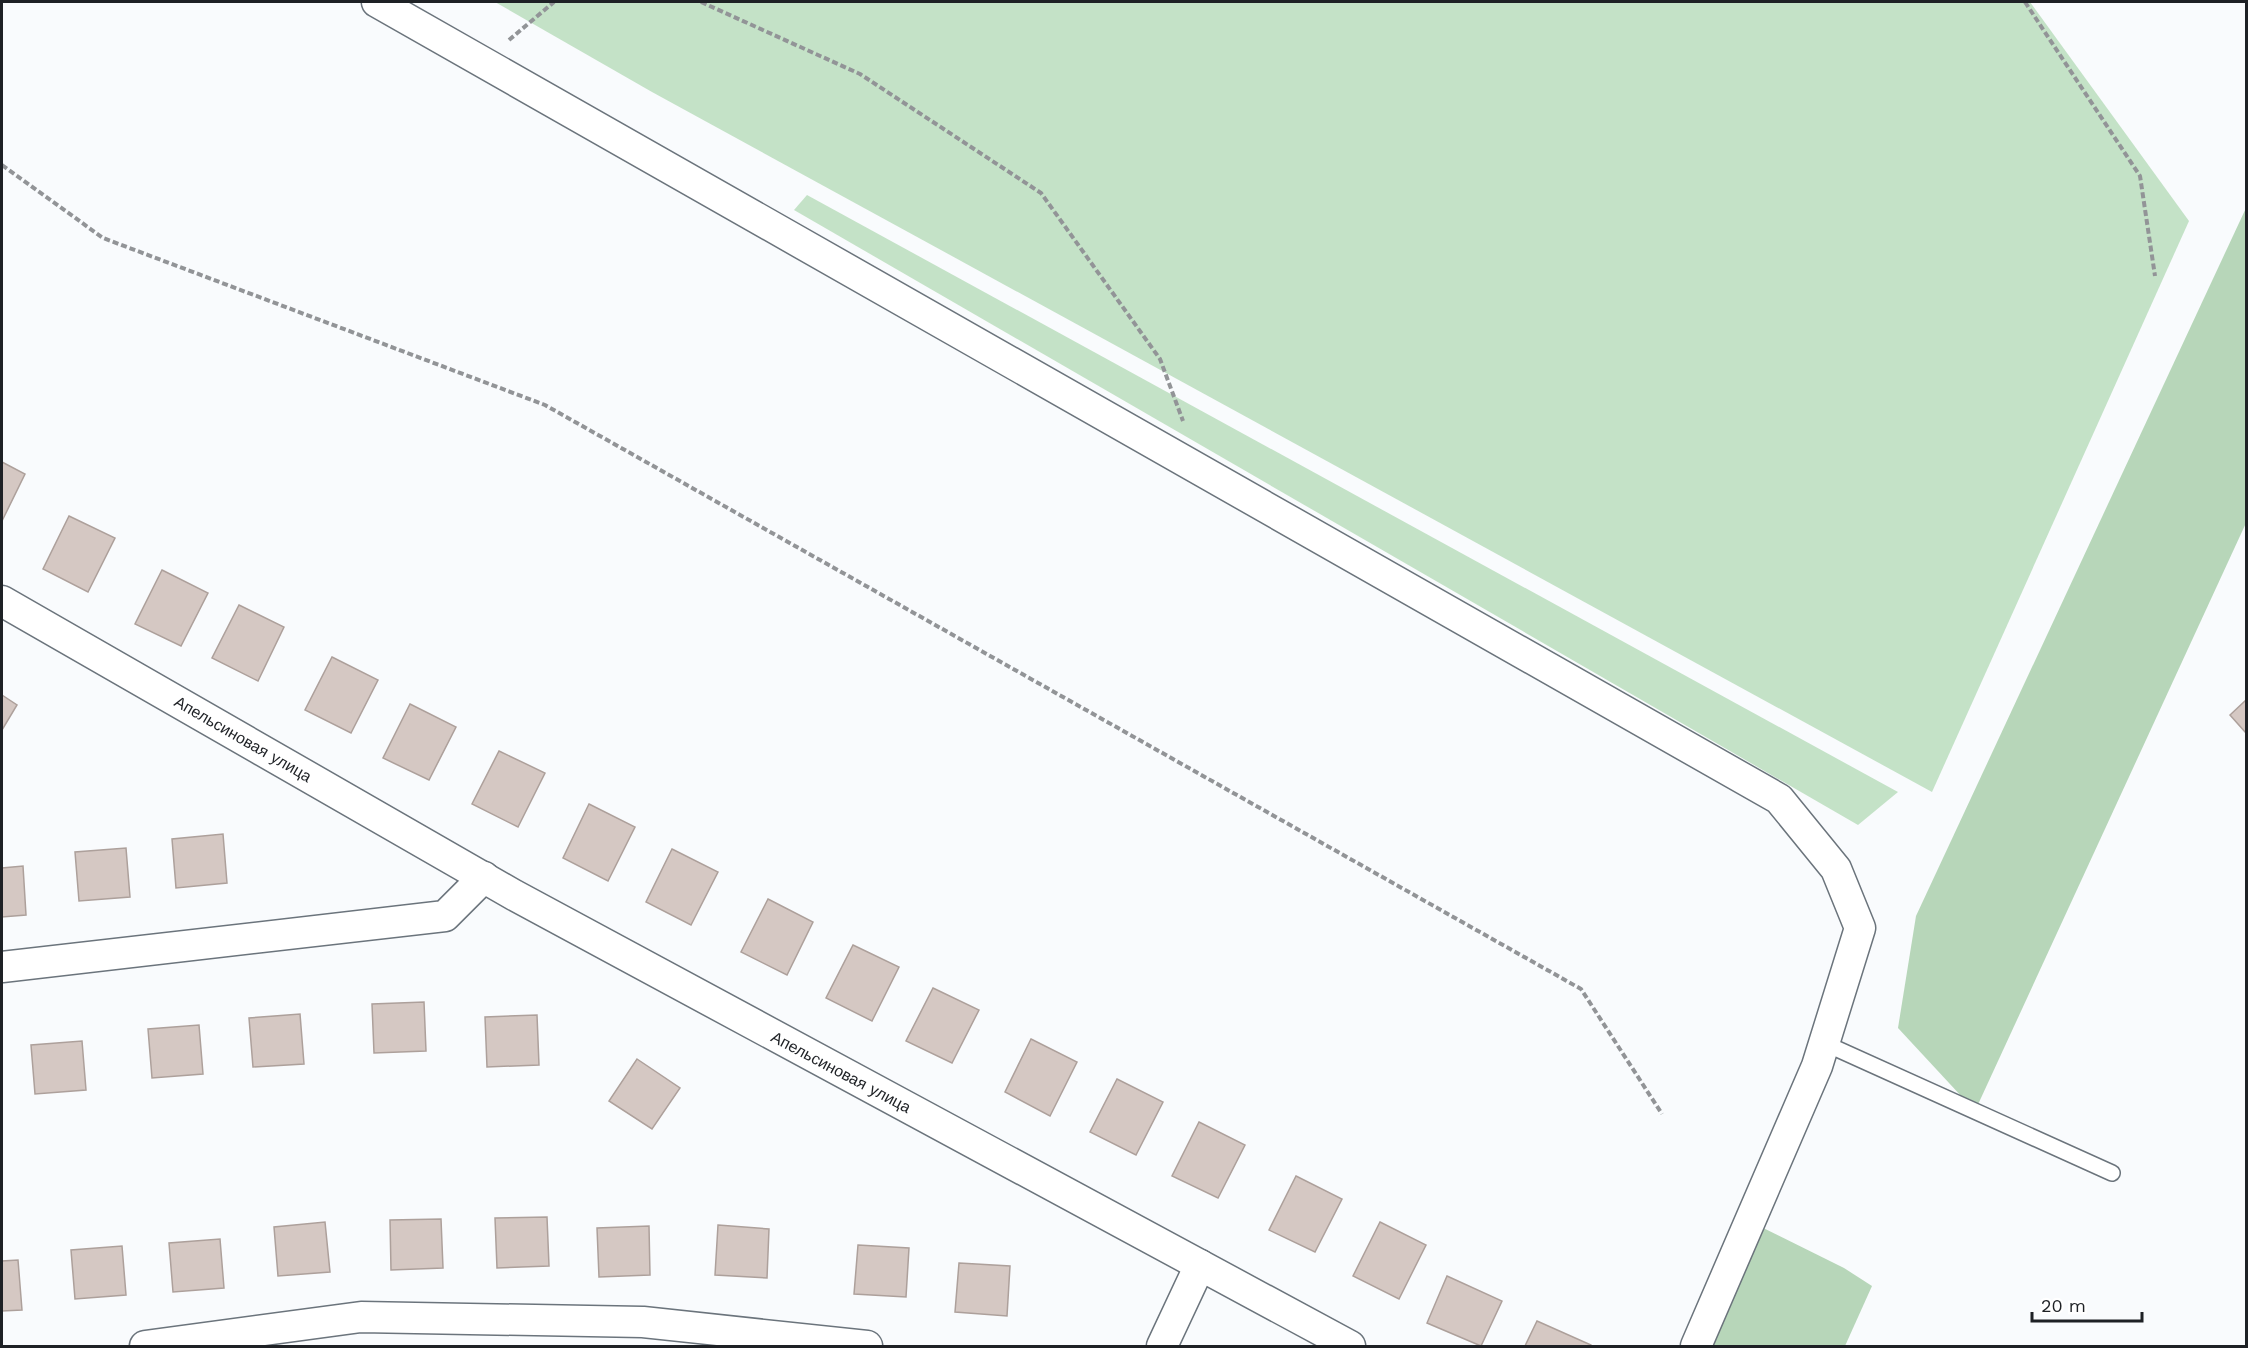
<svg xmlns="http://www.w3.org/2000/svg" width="2248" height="1348" font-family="'Work Sans',sans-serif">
  <rect width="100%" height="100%" fill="#f9fbfd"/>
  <g fill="#c4e2c7">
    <path d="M 495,2 L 2030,2 L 2189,221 L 1932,792 L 652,92 Z"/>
    <path d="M 807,195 L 1898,792 L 1858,825 L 794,210 Z"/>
  </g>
  <g fill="#b7d6b9">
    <path d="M 2246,208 L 2246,523 L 1975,1111 L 1898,1028 L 1916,916 Z"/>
    <path d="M 1749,1221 L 1844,1268 L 1872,1286 L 1845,1346 L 1699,1346 Z"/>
  </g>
  <g fill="#d5c8c3" stroke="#ada09b" stroke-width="1.5">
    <path d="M 2,462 L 25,474 L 2,521 Z"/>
    <path d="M 69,516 L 115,538 L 88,592 L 43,569 Z"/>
    <path d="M 162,570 L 208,593 L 181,646 L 135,624 Z"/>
    <path d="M 239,605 L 284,627 L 258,681 L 212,658 Z"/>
    <path d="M 332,657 L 378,680 L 351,733 L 305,710 Z"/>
    <path d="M 2,695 L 17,705 L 2,730 Z"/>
    <path d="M 2246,700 L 2246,733 L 2230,715 Z"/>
    <path d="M 410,704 L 456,727 L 429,780 L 383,758 Z"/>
    <path d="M 499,751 L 545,773 L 518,827 L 472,804 Z"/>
    <path d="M 589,804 L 635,827 L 608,881 L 563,858 Z"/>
    <path d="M 223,834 L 227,883 L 176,888 L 172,839 Z"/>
    <path d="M 126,848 L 130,897 L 79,901 L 75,852 Z"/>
    <path d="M 672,849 L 718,872 L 691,925 L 646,902 Z"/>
    <path d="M 23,866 L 26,915 L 2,917 L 2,868 Z"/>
    <path d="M 768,899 L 813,922 L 787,975 L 741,952 Z"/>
    <path d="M 853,945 L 899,967 L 872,1021 L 826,998 Z"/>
    <path d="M 933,988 L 979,1010 L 952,1063 L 906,1041 Z"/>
    <path d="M 424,1002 L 426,1051 L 374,1053 L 372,1004 Z"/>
    <path d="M 300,1014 L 304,1064 L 253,1067 L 249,1018 Z"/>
    <path d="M 537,1015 L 539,1065 L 487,1067 L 485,1017 Z"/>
    <path d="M 199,1025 L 203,1074 L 152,1078 L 148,1029 Z"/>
    <path d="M 1031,1039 L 1077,1062 L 1050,1116 L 1005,1092 Z"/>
    <path d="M 82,1041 L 86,1090 L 35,1094 L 31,1045 Z"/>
    <path d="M 637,1059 L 680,1088 L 652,1129 L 609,1101 Z"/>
    <path d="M 1117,1079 L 1163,1102 L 1136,1155 L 1090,1132 Z"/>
    <path d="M 1199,1122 L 1245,1145 L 1218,1198 L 1172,1176 Z"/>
    <path d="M 1296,1176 L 1342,1199 L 1315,1252 L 1269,1230 Z"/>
    <path d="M 547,1217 L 549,1266 L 497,1268 L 495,1218 Z"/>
    <path d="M 441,1219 L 443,1268 L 391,1270 L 390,1220 Z"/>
    <path d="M 325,1222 L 330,1272 L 278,1276 L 274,1227 Z"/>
    <path d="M 1380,1222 L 1426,1245 L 1399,1299 L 1353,1276 Z"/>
    <path d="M 718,1225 L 769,1229 L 767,1278 L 715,1275 Z"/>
    <path d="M 649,1226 L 650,1275 L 599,1277 L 597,1228 Z"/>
    <path d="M 220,1239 L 224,1288 L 173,1292 L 169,1243 Z"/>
    <path d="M 858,1245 L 909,1248 L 906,1297 L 854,1294 Z"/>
    <path d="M 122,1246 L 126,1295 L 75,1299 L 71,1250 Z"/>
    <path d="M 18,1260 L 22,1310 L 2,1311 L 2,1261 Z"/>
    <path d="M 959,1263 L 1010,1266 L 1007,1316 L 955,1312 Z"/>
    <path d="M 1447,1276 L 1502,1301 L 1481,1346 L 1427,1323 Z"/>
    <path d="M 1537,1321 L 1591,1345 L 1591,1346 L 1525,1346 Z"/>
  </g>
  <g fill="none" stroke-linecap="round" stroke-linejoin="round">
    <g stroke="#6b747c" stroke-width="18">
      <path id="lane" d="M 1824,1043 L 2112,1173"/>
    </g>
    <g stroke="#6b747c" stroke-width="33">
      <g id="street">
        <path d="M 377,2 L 1779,799 L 1836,869 L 1860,928 L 1817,1066 L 1696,1346"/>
        <path d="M 2,601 L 514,895 L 1350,1346"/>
        <path d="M 2,967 L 445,916 L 484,877"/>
        <path d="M 145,1346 L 361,1317 L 643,1322 L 867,1346"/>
        <path d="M 1162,1346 L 1200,1265"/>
      </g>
    </g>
    <g stroke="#929497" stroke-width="4" stroke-dasharray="6 3" stroke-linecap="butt">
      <path d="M 701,2 L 860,74 L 1041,193 L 1160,359 L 1183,421"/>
      <path d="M 2025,2 L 2140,176 L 2155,276"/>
      <path d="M 509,40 L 554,2"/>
      <path d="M 2,165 L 103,238 L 545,405 L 1581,989 L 1662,1114"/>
    </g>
    <use href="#lane" stroke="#fff" stroke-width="15"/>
    <use href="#street" stroke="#fff" stroke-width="30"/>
  </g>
  <g text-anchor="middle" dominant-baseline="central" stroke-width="4.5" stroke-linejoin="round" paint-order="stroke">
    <g font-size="16" fill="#1e2125" stroke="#fff">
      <text transform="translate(243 739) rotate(30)">Апельсиновая улица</text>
      <text transform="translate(841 1072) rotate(28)">Апельсиновая улица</text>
    </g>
  </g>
  <rect width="2248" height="1348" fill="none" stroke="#1e2125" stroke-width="6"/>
  <path d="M2032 1312v9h110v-9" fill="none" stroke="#1e2125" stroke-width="3"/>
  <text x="2041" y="1312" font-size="18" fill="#1e2125" stroke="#ffffff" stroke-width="4.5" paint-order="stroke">20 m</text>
</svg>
